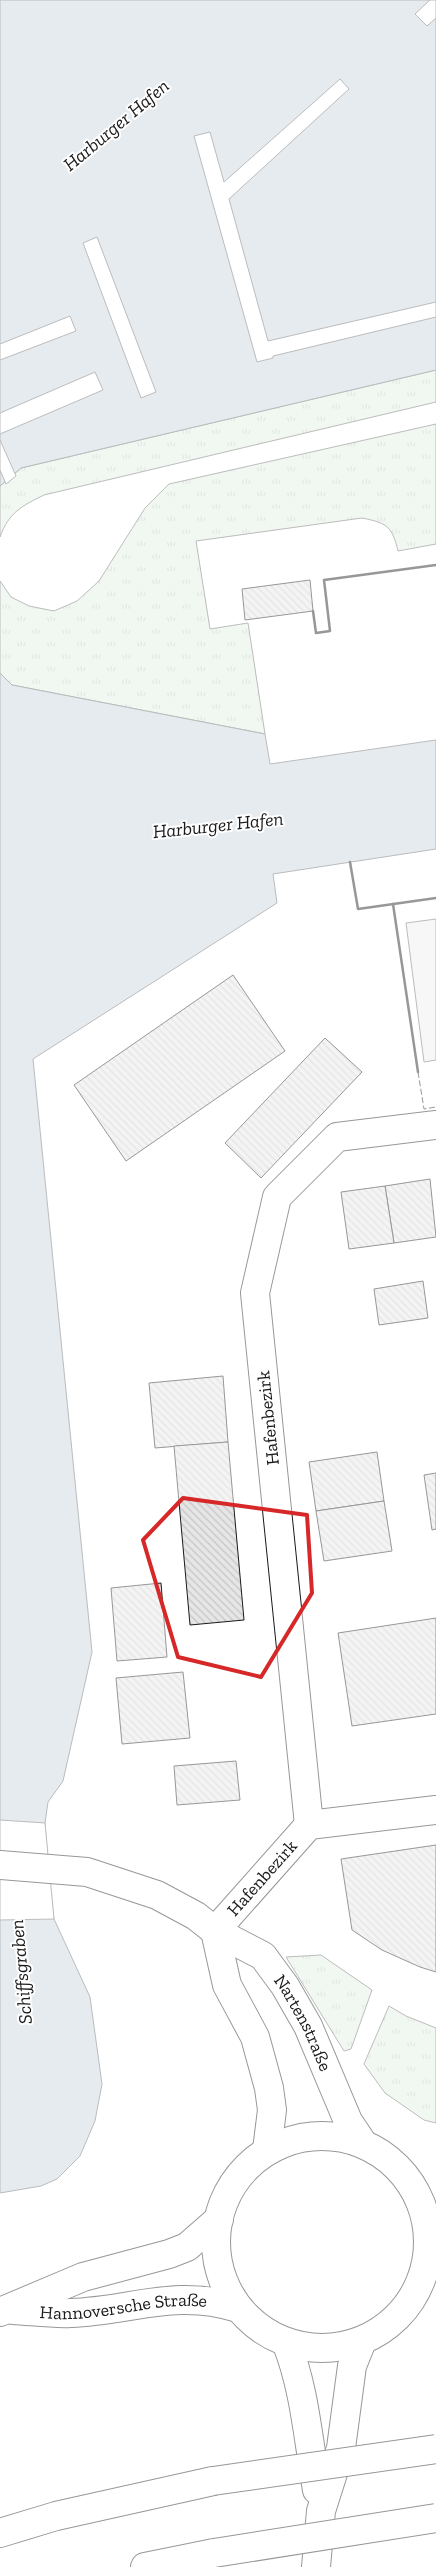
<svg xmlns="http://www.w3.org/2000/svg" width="436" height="2567" font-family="'Zilla Slab',serif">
  <defs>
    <pattern id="grass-tufts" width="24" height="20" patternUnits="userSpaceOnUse" patternTransform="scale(1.25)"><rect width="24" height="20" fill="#e0efe3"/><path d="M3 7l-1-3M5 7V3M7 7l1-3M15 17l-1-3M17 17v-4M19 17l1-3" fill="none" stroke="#c0ccc2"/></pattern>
    <pattern id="building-back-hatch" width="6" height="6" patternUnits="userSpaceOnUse" patternTransform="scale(1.25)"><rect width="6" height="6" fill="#e6e6e6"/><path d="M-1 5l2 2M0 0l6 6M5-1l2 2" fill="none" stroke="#c5c5c5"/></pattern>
  </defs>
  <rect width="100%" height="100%" fill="#fff"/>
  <g fill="url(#grass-tufts)" stroke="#6a6a6a">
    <path d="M 436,370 L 436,402 L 44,495 C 22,506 9,512 0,537 L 0,486 L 21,468 Z"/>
    <path d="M 436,424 L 436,544 L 398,551 C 392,526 387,523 362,518 L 196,541 L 210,629 L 248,623 L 265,734 L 12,685 L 0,673 L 0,581 L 11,597 L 29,606 L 54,611 L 77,601 L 99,581 L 145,508 L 169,484 Z"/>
    <path d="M 321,1955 L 372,1990 L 351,2049 L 344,2051 L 286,1957 Z"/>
    <path d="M 389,2006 L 406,2016 L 436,2028 L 436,2123 L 424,2120 L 385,2093 L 364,2064 Z"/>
  </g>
  <path fill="#ededed" stroke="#6a6a6a" d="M 436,919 L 436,1060 L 424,1062 L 406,923 Z"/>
  <g fill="#c6d2dc" stroke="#6a6a6a">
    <path d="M 0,0 L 436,0 L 436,370 L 21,468 L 0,486 Z"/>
    <path d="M 0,673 L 12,685 L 265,734 L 270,764 L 436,740 L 436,849 L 273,874 L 277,903 L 33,1059 L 92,1652 L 63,1781 L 48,1802 L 45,1823 L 48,1868 L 54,1919 L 90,1997 L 102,2084 L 95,2121 L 80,2156 L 57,2179 L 41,2186 L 0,2193 Z"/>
  </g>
  <g fill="#fff" stroke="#6a6a6a">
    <path d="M 430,0 L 436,0 L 436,18 L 427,26 L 415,14 Z"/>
    <path d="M 340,79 L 349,89 L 229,199 L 268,341 L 436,302 L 436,317 L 273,356 L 273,358 L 257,362 L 194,136 L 210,132 L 224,182 Z"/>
    <path d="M 97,237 L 156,392 L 141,398 L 83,243 Z"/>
    <path d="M 70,316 L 76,331 L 0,360 L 0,344 Z"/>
    <path d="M 95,372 L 103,390 L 0,434 L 0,413 Z"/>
    <path d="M 0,440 L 16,476 L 6,484 L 0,470 Z"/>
    <path d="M 0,1820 L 45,1823 L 54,1919 L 0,1920 Z"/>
  </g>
  <g fill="url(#building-back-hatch)" stroke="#1a1a1a">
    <path d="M 310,580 L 313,611 L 245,620 L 242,589 Z"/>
    <path d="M 233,975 L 285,1051 L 126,1161 L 74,1085 Z"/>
    <path d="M 325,1038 L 362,1072 L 261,1178 L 225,1143 Z"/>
    <path d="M 430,1179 L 436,1237 L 394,1243 L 385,1186 Z"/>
    <path d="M 385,1186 L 394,1243 L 349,1249 L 341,1192 Z"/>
    <path d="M 423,1281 L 428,1318 L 379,1325 L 374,1289 Z"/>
    <path d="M 223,1376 L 228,1442 L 155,1448 L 149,1383 Z"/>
    <path d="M 228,1442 L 244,1620 L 190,1625 L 174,1446 Z"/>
    <path d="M 377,1452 L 384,1501 L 316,1511 L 309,1462 Z"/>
    <path d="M 436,1473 L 436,1529 L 432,1530 L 424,1475 Z"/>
    <path d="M 384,1501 L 392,1551 L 324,1561 L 316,1511 Z"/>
    <path d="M 161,1583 L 167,1657 L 117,1661 L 111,1588 Z"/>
    <path d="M 436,1618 L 436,1714 L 352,1726 L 338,1633 Z"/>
    <path d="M 183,1672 L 190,1738 L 122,1744 L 116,1678 Z"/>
    <path d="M 236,1761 L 240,1800 L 177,1805 L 174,1766 Z"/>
    <path d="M 436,1845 L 436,1972 L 420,1967 L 382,1950 L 352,1930 L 341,1859 Z"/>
  </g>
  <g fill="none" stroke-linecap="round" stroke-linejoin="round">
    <g stroke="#1a1a1a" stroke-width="30">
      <g id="minor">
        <path d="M 309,1825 L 255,1293 L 277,1197 L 337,1137 L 436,1125"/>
        <path id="s1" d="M 215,1931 L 309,1825 L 436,1810"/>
      </g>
    </g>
    <g stroke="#1a1a1a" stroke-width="30">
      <g id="tertiary">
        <path id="s2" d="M 0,1865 L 87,1872 L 157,1895 L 196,1916 L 215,1931 L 263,1956 L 285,1986 L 308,2026 L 348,2121 L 362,2142"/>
        <path d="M 215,1931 L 227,1985 L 255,2037 L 269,2088 L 272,2110 L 267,2150"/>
        <path d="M 286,2342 C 305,2389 308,2440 317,2490"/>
        <path d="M 316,2567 L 321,2511 L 341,2448 L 352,2366 L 362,2341"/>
      </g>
    </g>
    <g stroke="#1a1a1a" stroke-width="30">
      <g id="secondary">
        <circle cx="322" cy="2242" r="106"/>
        <path id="s3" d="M 13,2310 C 32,2311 52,2314 71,2313 C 131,2311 176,2288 238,2308"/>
        <path d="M 0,2312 L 83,2277 L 169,2254 L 187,2247 L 219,2219"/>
      </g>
    </g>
    <g stroke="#1a1a1a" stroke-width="30">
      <g id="trunk">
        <path d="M 0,2533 L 56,2516 L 213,2481"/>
        <path d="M 145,2567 L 214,2553"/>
      </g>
    </g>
    <use href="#minor" stroke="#fff" stroke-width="28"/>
    <use href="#tertiary" stroke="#fff" stroke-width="28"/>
    <use href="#secondary" stroke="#fff" stroke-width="28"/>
    <use href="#trunk" stroke="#fff" stroke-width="28"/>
    <g stroke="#1a1a1a" stroke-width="30" stroke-linecap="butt">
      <g id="trunk-bridge">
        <path d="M 213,2481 L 436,2449"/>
        <path d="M 214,2553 L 436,2518"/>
      </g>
    </g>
    <use href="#trunk-bridge" stroke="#fff" stroke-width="28"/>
    <path stroke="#1a1a1a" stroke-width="1" stroke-dasharray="6 2.5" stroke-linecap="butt" d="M 418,1072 L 424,1109 L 436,1107"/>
    <g stroke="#1a1a1a" stroke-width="2.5">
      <path d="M 313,611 L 316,633 L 330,631 L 324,580 L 436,565"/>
      <path d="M 350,862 L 358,909 L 436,898"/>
      <path d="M 393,904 L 418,1072"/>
    </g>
  </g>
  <path d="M0 0H436V2567H0ZM 183,1498 L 307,1515 L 312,1593 L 261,1677 L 178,1657 L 143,1540 Z" fill="#fff" fill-opacity=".55" fill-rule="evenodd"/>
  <path fill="none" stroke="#d62828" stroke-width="4" stroke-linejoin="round" d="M 183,1498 L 307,1515 L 312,1593 L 261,1677 L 178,1657 L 143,1540 Z"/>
  <g text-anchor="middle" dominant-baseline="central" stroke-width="4" stroke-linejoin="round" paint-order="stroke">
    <g font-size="18" fill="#1a1a1a" stroke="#fff">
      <text transform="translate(268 1418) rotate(-96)">Hafenbezirk</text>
      <text stroke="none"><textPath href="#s1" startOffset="71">Hafenbezirk</textPath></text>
      <text stroke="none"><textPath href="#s2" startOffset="362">Nartenstraße</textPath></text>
      <text stroke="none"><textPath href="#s3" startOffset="111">Hannoversche Straße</textPath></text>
    </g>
    <g font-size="19" font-style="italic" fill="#1a1a1a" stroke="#fff">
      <text transform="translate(116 125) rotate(-40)">Harburger Hafen</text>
      <text transform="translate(218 825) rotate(-6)">Harburger Hafen</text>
      <text transform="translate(21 1972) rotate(-95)">Schiffsgraben</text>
    </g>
  </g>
</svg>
